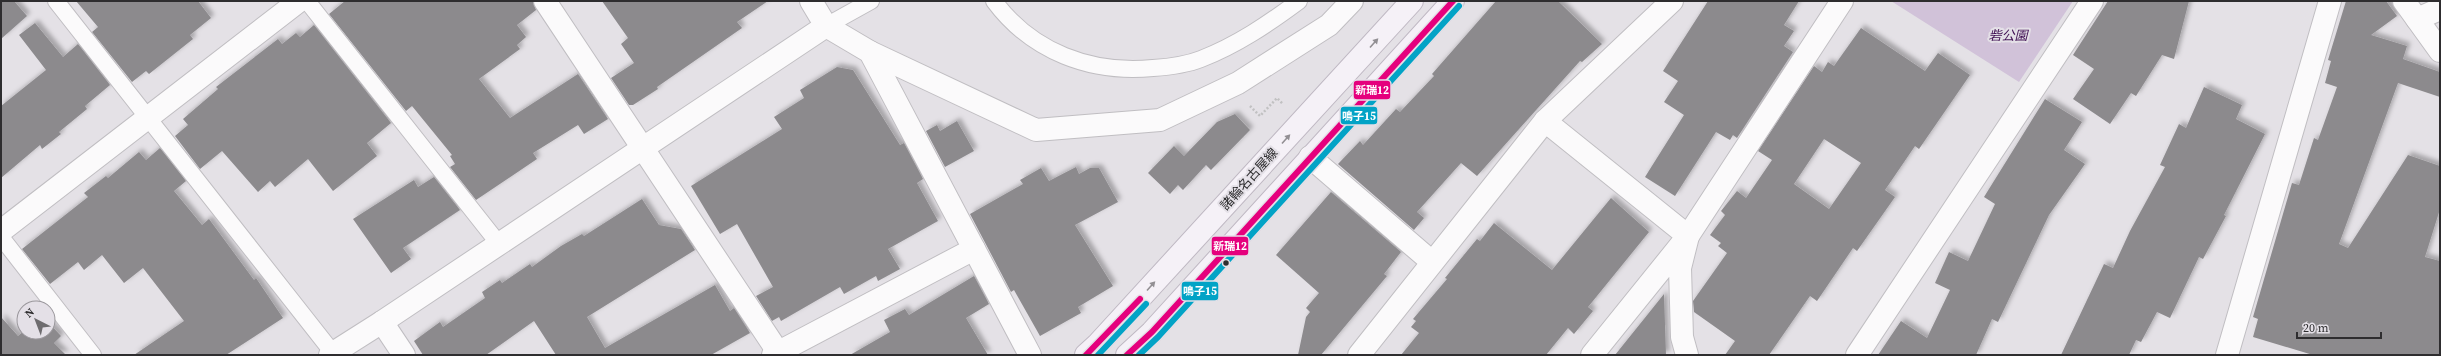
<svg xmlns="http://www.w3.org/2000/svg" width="2441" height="356" font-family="'Source Serif 4','Noto Sans JP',serif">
  <defs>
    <filter id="shadow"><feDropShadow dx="3.5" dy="-3.5" stdDeviation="2" flood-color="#0004"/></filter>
  </defs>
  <rect width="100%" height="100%" fill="#e4e1e6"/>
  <path fill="#d1c2d9" d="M 1891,1 L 2073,1 L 2019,82 Z"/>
  <g fill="#8c8a8d" fill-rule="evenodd" filter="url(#shadow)">
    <path d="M 1,1 L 14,1 L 27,16 L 1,39 Z"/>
    <path d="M 76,1 L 198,1 L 211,18 L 190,35 L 193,39 L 149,74 L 146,71 L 132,82 L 92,32 L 98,27 Z"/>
    <path d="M 345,1 L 533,1 L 536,10 L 517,25 L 526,37 L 517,45 L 520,49 L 479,79 L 510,118 L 578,74 L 608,119 L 584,134 L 578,125 L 533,153 L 537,159 L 476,200 L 450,167 L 455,164 L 450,156 L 452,155 L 412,106 L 406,111 L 329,14 Z"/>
    <path d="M 602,1 L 768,1 L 737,22 L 742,28 L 657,87 L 658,89 L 633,105 L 629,105 L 611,78 L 634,63 L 621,44 L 628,38 Z"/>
    <path d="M 1496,1 L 1558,1 L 1602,44 L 1582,62 L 1580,61 L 1477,176 L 1461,163 L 1417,212 L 1424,218 L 1414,230 L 1338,164 L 1360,141 L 1363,145 L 1396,109 L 1400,112 L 1434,76 L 1432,74 Z"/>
    <path d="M 1708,1 L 1799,1 L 1784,25 L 1794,31 L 1784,46 L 1793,52 L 1737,138 L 1733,135 L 1730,140 L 1716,132 L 1675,196 L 1645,177 L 1684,115 L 1664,102 L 1678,81 L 1663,71 Z"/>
    <path d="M 2108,1 L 2189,1 L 2174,59 L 2162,55 L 2136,96 L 2131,93 L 2110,124 L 2073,99 L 2094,69 L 2073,55 Z"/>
    <path d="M 2346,1 L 2386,1 L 2397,16 L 2371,35 L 2407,46 L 2403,59 L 2440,72 L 2440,97 L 2398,83 L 2339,244 L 2348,248 L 2408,155 L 2440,166 L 2440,209 L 2425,257 L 2440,261 L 2440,355 L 2313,355 L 2253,337 L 2258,319 L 2253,317 L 2292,183 L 2299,185 L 2314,138 L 2318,140 L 2337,87 L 2325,83 L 2331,61 L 2328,60 Z"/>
    <path d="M 35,23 L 63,57 L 78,44 L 110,85 L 85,106 L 87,109 L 59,132 L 61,134 L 42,149 L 40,145 L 1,178 L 1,106 L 46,70 L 19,35 Z"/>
    <path d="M 314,25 L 391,123 L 367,143 L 377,156 L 333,191 L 308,159 L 275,187 L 270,181 L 258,192 L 222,151 L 200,169 L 175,136 L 188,125 L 183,119 L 218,89 L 216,87 L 278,39 L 282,44 L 296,33 L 300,37 Z"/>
    <path d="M 1861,28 L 1925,71 L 1938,53 L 1970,75 L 1919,149 L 1915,146 L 1885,190 L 1895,197 L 1857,251 L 1853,248 L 1817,301 L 1810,296 L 1769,355 L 1725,355 L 1735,341 L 1694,312 L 1693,301 L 1727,253 L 1718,246 L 1721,243 L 1710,235 L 1725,215 L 1721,211 L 1737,191 L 1746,198 L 1772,160 L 1758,151 L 1814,66 L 1822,72 L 1828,62 L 1834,66 ZM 1824,139 L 1861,163 L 1829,209 L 1794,184 Z"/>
    <path d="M 837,67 L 853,70 L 900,145 L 904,143 L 923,179 L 917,183 L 938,221 L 888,249 L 900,269 L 878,281 L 876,276 L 844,294 L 840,287 L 781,321 L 779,317 L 772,321 L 756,296 L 773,287 L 737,224 L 720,234 L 691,186 L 782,129 L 774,117 L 804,98 L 800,90 Z"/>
    <path d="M 2204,87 L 2242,105 L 2236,119 L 2265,134 L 2224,215 L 2226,216 L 2203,259 L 2199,257 L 2170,318 L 2157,312 L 2141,342 L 2136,340 L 2129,355 L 2061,355 L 2104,264 L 2113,268 L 2130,231 L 2165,167 L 2160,165 L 2179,124 L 2186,128 Z"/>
    <path d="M 2045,99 L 2082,122 L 2064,150 L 2085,164 L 2049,215 L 1998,322 L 1992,319 L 1976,355 L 1878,355 L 1901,321 L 1927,338 L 1950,290 L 1935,283 L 1949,252 L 1968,261 L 1995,204 L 1984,197 Z"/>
    <path d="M 1235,114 L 1250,130 L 1211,170 L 1206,165 L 1183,190 L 1178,185 L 1170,194 L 1148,173 L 1174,146 L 1184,156 L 1217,122 Z"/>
    <path d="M 957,121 L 974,151 L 945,167 L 926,131 L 937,125 L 940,131 Z"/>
    <path d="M 160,148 L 186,181 L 174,191 L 202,225 L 209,219 L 254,280 L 256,278 L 283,318 L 226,355 L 134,355 L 184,321 L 143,268 L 124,283 L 102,255 L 84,270 L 78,262 L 50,284 L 22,249 L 88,197 L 84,193 L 106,176 L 108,178 L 139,152 L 146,160 Z"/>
    <path d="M 1076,167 L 1079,174 L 1090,168 L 1099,168 L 1118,202 L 1075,225 L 1113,286 L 1078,307 L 1081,313 L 1040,336 L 1014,290 L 1011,292 L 970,214 L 1023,184 L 1020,180 L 1041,168 L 1049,181 Z"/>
    <path d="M 434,177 L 460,210 L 403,248 L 411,259 L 391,273 L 353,219 L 414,180 L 418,187 Z"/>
    <path d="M 1331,192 L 1401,252 L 1384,274 L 1387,276 L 1321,355 L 1298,355 L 1306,317 L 1310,312 L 1306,308 L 1319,293 L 1276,255 Z"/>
    <path d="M 1611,198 L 1649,232 L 1588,307 L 1593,311 L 1574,334 L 1568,328 L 1546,355 L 1401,355 L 1419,333 L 1411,327 L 1416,321 L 1413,319 L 1447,279 L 1445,278 L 1477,239 L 1480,241 L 1494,223 L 1552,270 Z"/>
    <path d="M 642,199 L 659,225 L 681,229 L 695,250 L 587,317 L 605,348 L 715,285 L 730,311 L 734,308 L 750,333 L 711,355 L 556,355 L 534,321 L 486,355 L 423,355 L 414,341 L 440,322 L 443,327 L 485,298 L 482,292 L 500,280 L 502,283 L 530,264 L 532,267 L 561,246 L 582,234 L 584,236 Z"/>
    <path d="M 974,276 L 989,304 L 966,318 L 988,355 L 850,355 L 890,332 L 884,320 L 905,309 L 909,315 Z"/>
    <path d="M 1664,294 L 1666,355 L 1615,355 L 1644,319 Z"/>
    <path d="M 1,317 L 18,336 L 24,331 L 48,332 L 48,322 L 61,336 L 54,343 L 66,355 L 1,355 Z"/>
  </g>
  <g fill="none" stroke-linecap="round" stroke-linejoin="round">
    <g stroke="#c0bec2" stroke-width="18">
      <g id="service">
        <path d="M 56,1 L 333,353"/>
        <path d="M 307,1 L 499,244"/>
        <path d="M 994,1 C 1032,52 1091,74 1153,68 C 1168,67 1186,65 1201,59 C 1237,45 1268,24 1299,1"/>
        <path d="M 826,26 L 871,1"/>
        <path d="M 1,237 L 93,355"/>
      </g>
    </g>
    <g stroke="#c0bec2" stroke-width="24">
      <g id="minor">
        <path d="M 545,1 L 778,352"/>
        <path d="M 2404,1 L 2440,51"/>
        <path d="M 2417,19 L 2440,9"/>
        <path d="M 870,52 L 1036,130 L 1160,120 L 1238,83 L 1329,25 L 1352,1"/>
        <path d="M 1545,121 L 1688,236 L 1842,1"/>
        <path d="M 1310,157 L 1432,262"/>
        <path d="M 1,231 L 299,1"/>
        <path d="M 382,322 L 404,355"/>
        <path d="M 330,355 L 382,322 L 826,26"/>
        <path d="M 773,355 L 974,249"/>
        <path d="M 1359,355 L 1545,121 L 1672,1"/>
        <path d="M 1592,355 L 1688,236 L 1680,268 L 1682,337 L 1687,355"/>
        <path d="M 1857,355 L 2092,1"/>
        <path d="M 2227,355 L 2330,1"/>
      </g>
    </g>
    <g stroke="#c0bec2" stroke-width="24">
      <path id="tertiary" d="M 811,1 L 826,26 L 870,52 L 1030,355"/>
    </g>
    <g stroke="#bfb8c3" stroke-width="24">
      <g id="primary">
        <path d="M 1086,355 L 1097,345 L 1412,1"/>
        <path d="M 1127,355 L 1152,332 L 1453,1"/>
      </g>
    </g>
    <path stroke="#c1c1c2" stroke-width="2.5" stroke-dasharray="2 2" stroke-linecap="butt" d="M 1250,106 L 1260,116 L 1277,98 L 1283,104"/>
    <use href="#service" stroke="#fbfafb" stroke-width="16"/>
    <use href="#minor" stroke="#fbfafb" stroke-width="22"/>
    <use href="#tertiary" stroke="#fbfafb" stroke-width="22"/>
    <use href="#primary" stroke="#f5f1f7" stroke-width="22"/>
    <g stroke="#e4e0e7" stroke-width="9">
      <g id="bus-1">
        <path d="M 1086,355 L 1140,299"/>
        <path d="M 1127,355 L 1152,332 L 1453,1"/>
      </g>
    </g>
    <g stroke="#e4e0e7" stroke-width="9">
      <g id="bus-2">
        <path d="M 1098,355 L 1146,304"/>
        <path d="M 1139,355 L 1158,337 L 1459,6"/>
      </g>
    </g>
    <use href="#bus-1" stroke="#e5007d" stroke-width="6"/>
    <use href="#bus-2" stroke="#02a3c6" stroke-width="6"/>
  </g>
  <defs><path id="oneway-solid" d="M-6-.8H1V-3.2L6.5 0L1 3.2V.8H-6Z"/></defs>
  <g fill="#928f93">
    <use href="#oneway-solid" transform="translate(1374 43) rotate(-48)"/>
    <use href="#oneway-solid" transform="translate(1286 139) rotate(-48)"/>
    <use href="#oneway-solid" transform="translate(1151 286) rotate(-48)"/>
  </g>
  <circle fill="#2e2d2f" stroke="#e4e0e7" stroke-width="1.5" cx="1226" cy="263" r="3.5"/>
  <g text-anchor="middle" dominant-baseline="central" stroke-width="4" stroke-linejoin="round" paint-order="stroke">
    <g font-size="13" font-style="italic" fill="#400f53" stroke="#e4e0e7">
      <text x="2008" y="35">砦公園</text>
    </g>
    <g font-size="13" fill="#2e2d2f" stroke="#e4e0e7">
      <text transform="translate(1249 179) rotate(-48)">諸輪名古屋線</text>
    </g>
  </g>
  <g stroke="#e4e0e7" stroke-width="1.5">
    <rect x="1353" y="80" width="38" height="20" rx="4" fill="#e5007d"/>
    <rect x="1340" y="106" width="38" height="19" rx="4" fill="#02a3c6"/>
    <rect x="1211" y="236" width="38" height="20" rx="4" fill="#e5007d"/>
    <rect x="1181" y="281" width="38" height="20" rx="4" fill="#02a3c6"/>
  </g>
  <g font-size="11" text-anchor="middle" font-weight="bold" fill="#fff">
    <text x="1372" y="94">新瑞12</text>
    <text x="1359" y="120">鳴子15</text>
    <text x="1230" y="250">新瑞12</text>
    <text x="1200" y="295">鳴子15</text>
  </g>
  <rect width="2441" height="356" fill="none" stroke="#2e2d2f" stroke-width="4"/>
  <g transform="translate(36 320) rotate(318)"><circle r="19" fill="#e4e0e7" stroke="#9b989d"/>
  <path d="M0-3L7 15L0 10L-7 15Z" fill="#6e6c6f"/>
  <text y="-6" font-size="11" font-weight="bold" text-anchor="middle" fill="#2e2d2f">N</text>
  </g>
  <path d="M2297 332v6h84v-6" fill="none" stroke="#2e2d2f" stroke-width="2"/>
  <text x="2303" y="332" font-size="12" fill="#2e2d2f" stroke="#e4e0e7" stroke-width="3" paint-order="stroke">20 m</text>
</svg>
